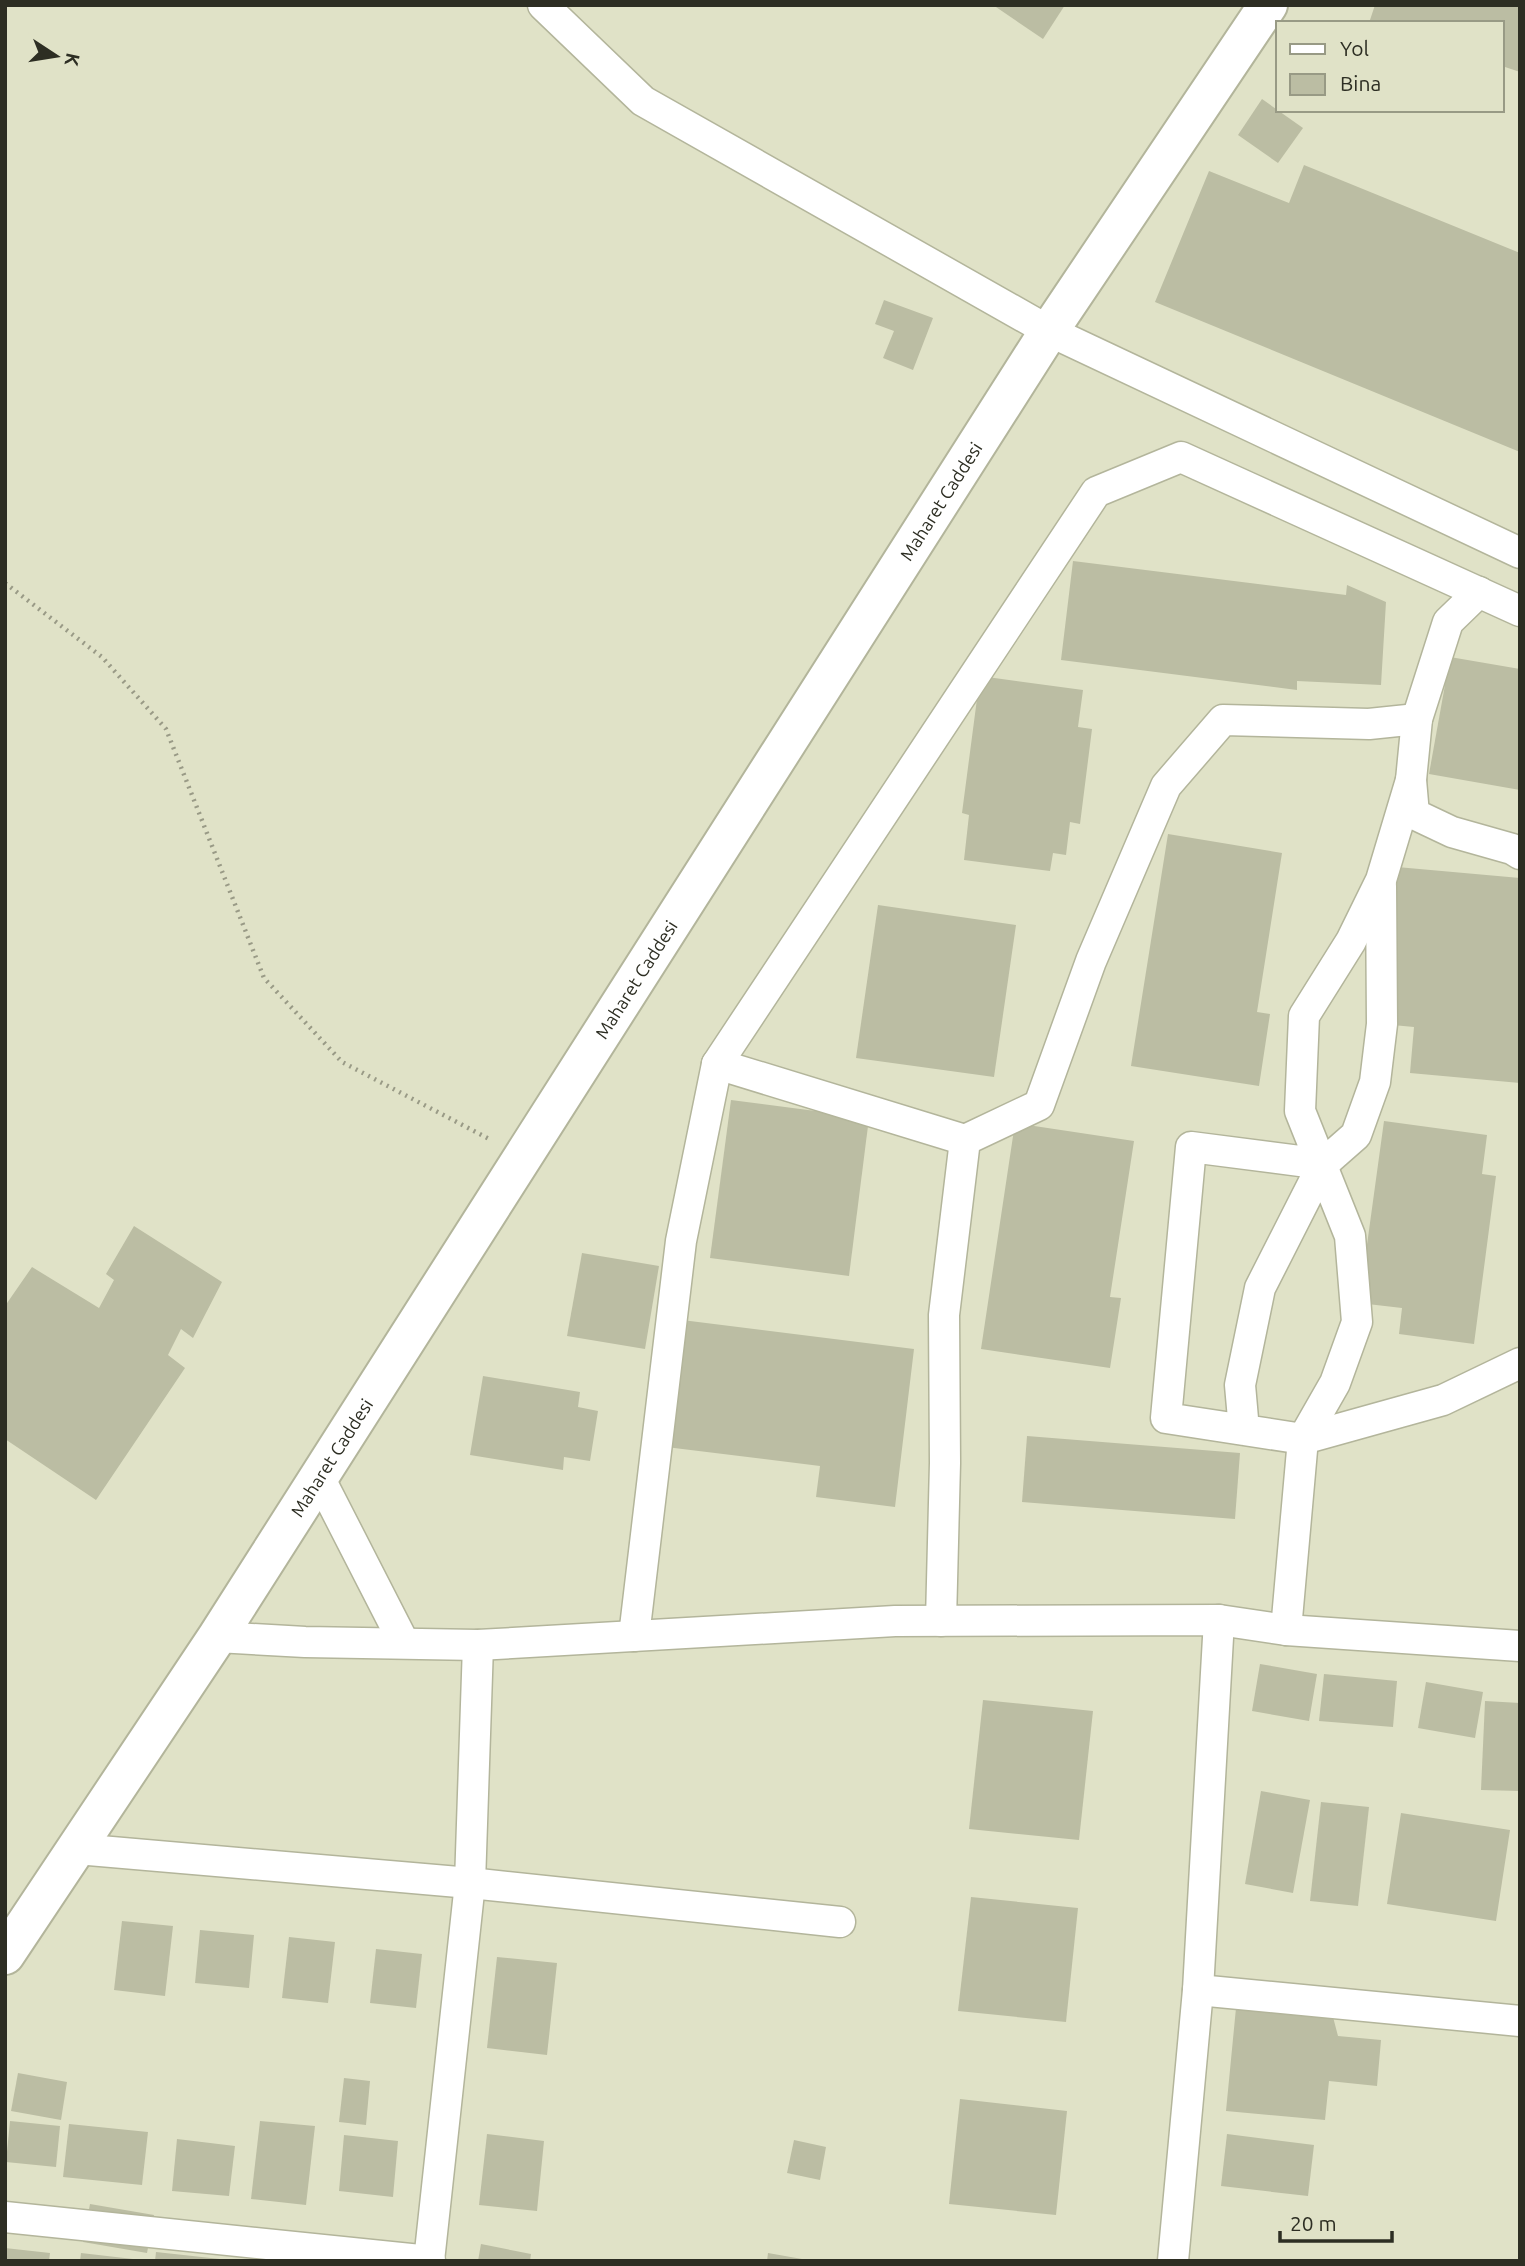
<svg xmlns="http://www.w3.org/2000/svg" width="1525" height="2266" font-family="Ubuntu,sans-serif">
  <rect width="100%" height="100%" fill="#e0e2c7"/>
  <g fill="#bbbda3">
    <path d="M 993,5 L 1065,5 L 1043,39 Z"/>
    <path d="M 1375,5 L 1520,5 L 1520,72 L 1502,66 L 1502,23 L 1379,23 L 1370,20 Z"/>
    <path d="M 1262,99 L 1303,128 L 1278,163 L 1238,135 Z"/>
    <path d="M 1304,165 L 1520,253 L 1520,452 L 1155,302 L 1209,171 L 1289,203 Z"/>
    <path d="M 884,300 L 933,318 L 913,370 L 883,358 L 894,331 L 875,324 Z"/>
    <path d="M 1073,561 L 1346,595 L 1347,585 L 1386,602 L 1381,685 L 1297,681 L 1297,690 L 1061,660 Z"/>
    <path d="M 1450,657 L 1520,669 L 1520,790 L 1429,774 Z"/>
    <path d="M 980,676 L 1083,690 L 1078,727 L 1092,729 L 1080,824 L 1070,822 L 1066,855 L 1053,853 L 1050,871 L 964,860 L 969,815 L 962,813 Z"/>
    <path d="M 1168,834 L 1282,853 L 1257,1012 L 1270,1014 L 1259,1086 L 1131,1066 Z"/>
    <path d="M 1397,867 L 1520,878 L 1520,1083 L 1410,1073 L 1414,1027 L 1382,1024 Z"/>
    <path d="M 878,905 L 1016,925 L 994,1077 L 856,1058 Z"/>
    <path d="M 731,1100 L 869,1118 L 849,1276 L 710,1258 Z"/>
    <path d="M 1384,1121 L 1487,1135 L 1482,1174 L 1496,1176 L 1474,1344 L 1399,1334 L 1402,1308 L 1359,1303 Z"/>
    <path d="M 1015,1123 L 1134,1141 L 1110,1297 L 1121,1298 L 1110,1368 L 981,1349 Z"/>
    <path d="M 134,1226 L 222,1282 L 193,1338 L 181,1329 L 168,1355 L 185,1368 L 96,1500 L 5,1439 L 5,1306 L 32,1267 L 99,1308 L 114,1280 L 106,1274 Z"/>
    <path d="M 582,1253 L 659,1266 L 645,1349 L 567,1336 Z"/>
    <path d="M 682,1320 L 914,1349 L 895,1507 L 816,1497 L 820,1466 L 666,1447 Z"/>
    <path d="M 483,1376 L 580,1392 L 578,1407 L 598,1411 L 590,1461 L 564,1457 L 563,1470 L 470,1455 Z"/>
    <path d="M 1027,1436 L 1240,1453 L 1235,1519 L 1022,1502 Z"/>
    <path d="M 1260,1664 L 1317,1674 L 1309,1721 L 1252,1711 Z"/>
    <path d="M 1324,1674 L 1397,1681 L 1393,1727 L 1319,1721 Z"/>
    <path d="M 1426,1682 L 1483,1692 L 1475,1738 L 1418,1728 Z"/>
    <path d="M 983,1700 L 1093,1711 L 1079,1840 L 969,1829 Z"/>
    <path d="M 1485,1701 L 1520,1703 L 1520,1791 L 1481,1790 Z"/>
    <path d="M 1261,1791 L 1310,1800 L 1293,1893 L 1245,1884 Z"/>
    <path d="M 1321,1802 L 1369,1807 L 1358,1906 L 1310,1901 Z"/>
    <path d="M 1401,1813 L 1510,1830 L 1496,1921 L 1387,1904 Z"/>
    <path d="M 971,1897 L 1078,1908 L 1066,2022 L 958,2011 Z"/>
    <path d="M 122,1921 L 173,1926 L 165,1996 L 114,1990 Z"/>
    <path d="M 200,1930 L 254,1935 L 249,1988 L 195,1983 Z"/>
    <path d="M 289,1937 L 335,1942 L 328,2003 L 282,1998 Z"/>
    <path d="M 376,1949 L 422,1954 L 416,2008 L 370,2003 Z"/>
    <path d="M 497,1957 L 557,1963 L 547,2055 L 487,2048 Z"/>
    <path d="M 1236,2008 L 1333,2017 L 1338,2036 L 1381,2040 L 1377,2086 L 1329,2081 L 1325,2120 L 1226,2111 Z"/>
    <path d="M 18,2073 L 67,2082 L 61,2120 L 11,2111 Z"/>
    <path d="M 344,2078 L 370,2081 L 366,2125 L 339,2122 Z"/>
    <path d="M 960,2099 L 1067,2111 L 1056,2215 L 949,2204 Z"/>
    <path d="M 10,2121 L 60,2126 L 56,2167 L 6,2162 Z"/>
    <path d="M 260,2121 L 315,2126 L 306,2205 L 251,2199 Z"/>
    <path d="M 69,2124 L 148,2132 L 142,2185 L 63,2177 Z"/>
    <path d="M 487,2134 L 544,2141 L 537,2211 L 479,2205 Z"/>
    <path d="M 1227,2134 L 1314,2145 L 1308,2196 L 1221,2186 Z"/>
    <path d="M 344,2135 L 398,2141 L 393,2197 L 339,2191 Z"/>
    <path d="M 177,2139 L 235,2146 L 229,2196 L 172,2191 Z"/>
    <path d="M 794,2140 L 826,2147 L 820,2180 L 787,2173 Z"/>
    <path d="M 90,2204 L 154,2215 L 147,2253 L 83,2242 Z"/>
    <path d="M 481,2244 L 531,2254 L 530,2261 L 478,2261 Z"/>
    <path d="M 5,2248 L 50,2253 L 49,2261 L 5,2261 Z"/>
    <path d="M 156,2252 L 220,2259 L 220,2261 L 155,2261 Z"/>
    <path d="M 81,2253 L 133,2259 L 133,2261 L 80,2261 Z"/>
    <path d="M 768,2253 L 802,2259 L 802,2261 L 767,2261 Z"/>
  </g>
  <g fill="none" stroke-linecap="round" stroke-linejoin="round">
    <g stroke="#b3b59b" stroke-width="33">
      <g id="minor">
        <path d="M 543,5 L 643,101 L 1049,331 L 1520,553"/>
        <path d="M 1479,592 L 1448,622 L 1417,719 L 1411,780 L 1414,814 L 1452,832 L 1512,849 L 1520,854"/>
        <path d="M 717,1064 L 965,1140"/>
        <path d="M 1323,1164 L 1356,1135 L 1375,1082 L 1382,1024 L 1381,886"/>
        <path d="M 1244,1430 L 1240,1385 L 1260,1288 L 1323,1164 L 1191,1147 L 1166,1418 L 1303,1439 L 1335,1383 L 1357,1322 L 1350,1236 L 1300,1111 L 1304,1016 L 1351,941 L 1381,880 L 1411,780"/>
        <path d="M 319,1477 L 404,1643"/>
        <path d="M 941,1621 L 945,1463 L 944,1315 L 965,1140 L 1039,1105 L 1091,961 L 1166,786 L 1223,720 L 1369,724 L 1417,719"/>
        <path d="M 1286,1630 L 1303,1439 L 1443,1400 L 1520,1363"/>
        <path d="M 634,1636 L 681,1241 L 717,1064 L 1096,492 L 1181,457 L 1520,611"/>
        <path d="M 217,1637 L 305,1642 L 478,1645 L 895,1621 L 1219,1620 L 1286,1630 L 1520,1646"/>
        <path d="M 77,1849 L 470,1883 L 840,1922"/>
        <path d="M 1198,1990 L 1520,2021"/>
        <path d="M 5,2217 L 430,2261"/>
        <path d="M 429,2261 L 470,1883 L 478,1645"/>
        <path d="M 1173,2261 L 1198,1990 L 1219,1620"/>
      </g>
    </g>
    <g stroke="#b3b59b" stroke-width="42">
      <g id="tertiary">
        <path id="s1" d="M 5,1955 L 217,1637 L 1049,331 L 1268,5"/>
      </g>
    </g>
    <path stroke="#999a86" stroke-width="4.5" stroke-dasharray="2 5" stroke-linecap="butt" d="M 5,583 L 102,657 L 166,729 L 264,978 L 342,1062 L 491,1140"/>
    <use href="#minor" stroke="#fff" stroke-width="30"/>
    <use href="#tertiary" stroke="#fff" stroke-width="38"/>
  </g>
  <g text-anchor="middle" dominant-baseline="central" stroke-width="5" stroke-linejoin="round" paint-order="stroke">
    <g font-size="18" fill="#2d2e23" stroke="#e0e2c7">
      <text stroke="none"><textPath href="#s1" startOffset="1729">Maharet Caddesi</textPath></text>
      <text stroke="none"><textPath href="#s1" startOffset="1162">Maharet Caddesi</textPath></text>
      <text stroke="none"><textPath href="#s1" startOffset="595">Maharet Caddesi</textPath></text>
    </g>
  </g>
  <rect width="1525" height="2266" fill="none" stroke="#2d2e23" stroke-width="14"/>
  <rect x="1276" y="21" width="228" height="91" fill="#e0e2c7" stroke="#989a85" stroke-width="2"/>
  <rect x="1290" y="44" width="35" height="10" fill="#ffffff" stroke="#989a85" stroke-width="2"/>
  <text x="1340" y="56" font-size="21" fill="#2d2e23">Yol</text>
  <rect x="1290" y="74" width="35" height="21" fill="#bbbda3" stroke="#989a85" stroke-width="2"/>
  <text x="1340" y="91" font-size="21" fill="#2d2e23">Bina</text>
  <g transform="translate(56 56) rotate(102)" stroke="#e0e2c7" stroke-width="5" paint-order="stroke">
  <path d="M0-5L12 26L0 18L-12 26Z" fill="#2d2e23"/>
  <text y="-10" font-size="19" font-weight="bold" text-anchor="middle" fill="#2d2e23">K</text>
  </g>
  <path d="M1280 2231v10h112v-10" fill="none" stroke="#2d2e23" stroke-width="3.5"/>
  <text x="1290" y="2231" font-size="21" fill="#2d2e23" stroke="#e0e2c7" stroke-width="5" paint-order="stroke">20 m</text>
</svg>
